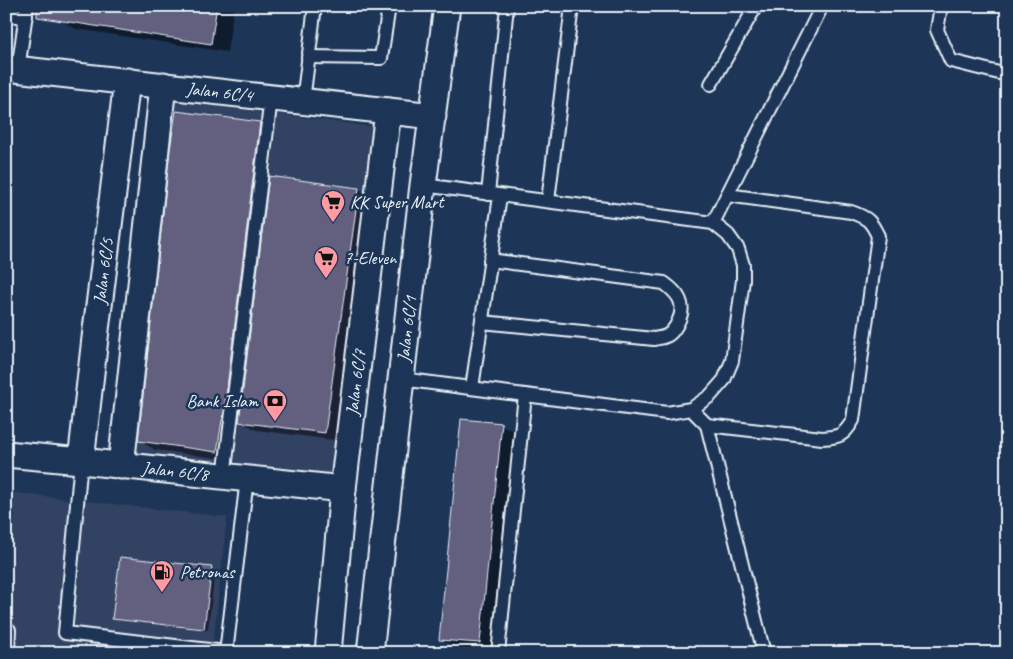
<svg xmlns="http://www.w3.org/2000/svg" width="1013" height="659" font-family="Caveat,sans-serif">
  <rect width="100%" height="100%" fill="#1d3557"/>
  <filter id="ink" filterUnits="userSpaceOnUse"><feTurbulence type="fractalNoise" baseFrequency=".02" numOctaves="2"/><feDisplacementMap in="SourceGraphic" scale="10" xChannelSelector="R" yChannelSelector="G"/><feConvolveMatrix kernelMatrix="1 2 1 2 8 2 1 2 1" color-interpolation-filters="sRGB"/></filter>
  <g filter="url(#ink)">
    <g fill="#324263">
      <path d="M 156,98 L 388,129 L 340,478 L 107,448 Z"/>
      <path d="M 6,492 L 227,517 L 212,653 L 112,653 L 6,643 Z"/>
    </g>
    <g fill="#0007">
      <path d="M 62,6 L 234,6 L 227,52 L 76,29 L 60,20 Z"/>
      <path d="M 259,123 L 275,132 L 270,178 L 359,189 L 374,198 L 341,441 L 256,430 L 240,421 L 233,460 L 155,450 L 140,441 Z"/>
      <path d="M 462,421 L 502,425 L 518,434 L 496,652 L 456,648 L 440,639 Z"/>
      <path d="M 211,569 L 215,571 L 208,630 L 117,620 L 114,618 Z"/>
    </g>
    <g fill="#63607f" stroke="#e8f1f8">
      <path d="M 37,6 L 217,6 L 211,44 L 37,17 Z"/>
      <path d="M 176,111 L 260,122 L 223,420 L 222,420 L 217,452 L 138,441 L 170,149 Z"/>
      <path d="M 269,176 L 359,188 L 325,433 L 239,422 Z"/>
      <path d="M 461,419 L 502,423 L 480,643 L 439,640 Z"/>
      <path d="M 120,557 L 212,567 L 204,629 L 112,619 Z"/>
    </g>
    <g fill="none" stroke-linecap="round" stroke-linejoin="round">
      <g stroke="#e8f1f8" stroke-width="16">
        <g id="service">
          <path d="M 941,6 L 937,30 L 951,61 L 1007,75"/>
          <path d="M 6,15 L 26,17"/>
          <path d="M 308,57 L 381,58 L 389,6"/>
          <path d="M 18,70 L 27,6"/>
          <path d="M 711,84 L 756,6"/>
          <path d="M 303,101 L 315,6"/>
          <path d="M 488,194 L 507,6"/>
          <path d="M 548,201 L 572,6"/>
          <path d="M 713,223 L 822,6"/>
          <path d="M 482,322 L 654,339 C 658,338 662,338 666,336 C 671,334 676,327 678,322 C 687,304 678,293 664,283 L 490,260"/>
          <path d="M 401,379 L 525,395 L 667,413 L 691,409 L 710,396 L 724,380 L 732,361 L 743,280 L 743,265 L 738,249 L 728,235 L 713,223 L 423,185"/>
          <path d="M 472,388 L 500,196"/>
          <path d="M 691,409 L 707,425 L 822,438 C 839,437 844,436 853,420 L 878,236 C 871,221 868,218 851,212 L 727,195"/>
          <path d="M 707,425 L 764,653"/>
          <path d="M 81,461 L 65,633 L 226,652"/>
          <path d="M 224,477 L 271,98"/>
          <path d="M 6,628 L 9,630 L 8,653"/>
          <path d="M 226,653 L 247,479"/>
          <path d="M 498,653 L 525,395"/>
        </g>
      </g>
      <g stroke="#e8f1f8" stroke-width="29">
        <g id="minor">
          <path id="s1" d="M 6,68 L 433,116"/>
          <path id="s2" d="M 6,454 L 81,461 L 343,489"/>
          <path id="s3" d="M 81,461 L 95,338 L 127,81"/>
          <path d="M 121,466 L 163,85"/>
          <path id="s4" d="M 328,653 L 343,489 L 388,111"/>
          <path id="s5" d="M 370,653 L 423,185 L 447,6"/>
        </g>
      </g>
      <use href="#service" stroke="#1d3557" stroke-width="12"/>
      <use href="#minor" stroke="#1d3557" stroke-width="25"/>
    </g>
  </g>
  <defs>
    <g id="supermarket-pin" transform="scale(1.25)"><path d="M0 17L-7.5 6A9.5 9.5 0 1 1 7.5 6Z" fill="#ff9aa2" stroke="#1d3557"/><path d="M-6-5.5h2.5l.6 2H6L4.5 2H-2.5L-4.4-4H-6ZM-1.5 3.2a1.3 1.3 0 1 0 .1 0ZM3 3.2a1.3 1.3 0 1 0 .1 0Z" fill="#111"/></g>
    <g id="bank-pin" transform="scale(1.25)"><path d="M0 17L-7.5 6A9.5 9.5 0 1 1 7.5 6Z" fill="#ff9aa2" stroke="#1d3557"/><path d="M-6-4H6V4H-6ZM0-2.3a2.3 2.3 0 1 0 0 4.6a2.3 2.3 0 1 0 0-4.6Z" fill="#111"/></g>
    <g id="fuel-pin" transform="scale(1.25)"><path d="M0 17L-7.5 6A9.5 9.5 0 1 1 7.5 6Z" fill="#ff9aa2" stroke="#1d3557"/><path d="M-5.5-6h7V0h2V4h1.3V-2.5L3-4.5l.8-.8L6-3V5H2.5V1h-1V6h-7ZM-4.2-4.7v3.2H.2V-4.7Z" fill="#111"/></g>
  </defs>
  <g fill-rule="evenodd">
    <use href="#supermarket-pin" x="333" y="202"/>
    <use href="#supermarket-pin" x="326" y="258"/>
    <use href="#bank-pin" x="275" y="401"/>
    <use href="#fuel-pin" x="162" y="572"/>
  </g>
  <g text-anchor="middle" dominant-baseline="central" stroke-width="5" stroke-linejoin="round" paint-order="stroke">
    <g font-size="18" fill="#e8f1f8" stroke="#1d3557">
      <text stroke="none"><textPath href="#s1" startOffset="215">Jalan 6C/4</textPath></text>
      <text stroke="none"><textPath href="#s3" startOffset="191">Jalan 6C/5</textPath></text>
      <text stroke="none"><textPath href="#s5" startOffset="326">Jalan 6C/1</textPath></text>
      <text stroke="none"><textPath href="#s4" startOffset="272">Jalan 6C/7</textPath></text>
      <text stroke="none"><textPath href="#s2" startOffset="170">Jalan 6C/8</textPath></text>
    </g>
    <g font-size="18" fill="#e8f1f8" stroke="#1d3557" text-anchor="start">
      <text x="350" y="202">KK Super Mart</text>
      <text x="344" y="258">7-Eleven</text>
      <text x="258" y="401" text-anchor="end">Bank Islam</text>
      <text x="180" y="572">Petronas</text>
    </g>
  </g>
  <rect width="1013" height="659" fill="none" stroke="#1d3557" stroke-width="25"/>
  <rect x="12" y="12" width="988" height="634" fill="none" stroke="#e8f1f8" stroke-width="2" filter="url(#ink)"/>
</svg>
